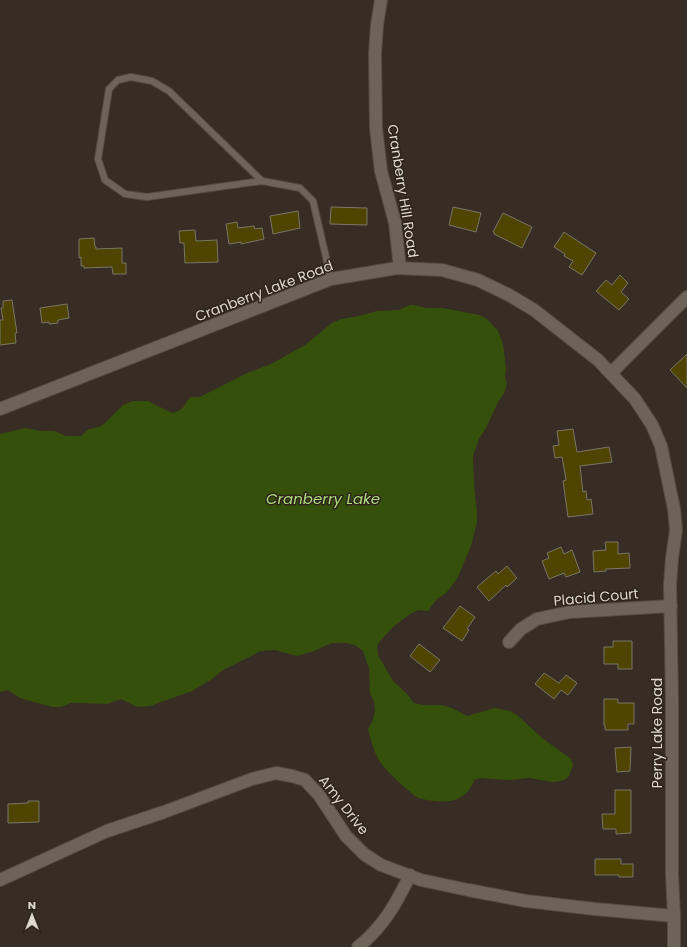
<svg xmlns="http://www.w3.org/2000/svg" width="687" height="947" font-family="Poppins,sans-serif">
  <rect width="100%" height="100%" fill="#372d24"/>
  <path fill="#35500b" d="M 410,305 L 414,305 L 426,308 L 443,308 L 479,315 L 487,319 L 498,331 L 503,344 L 506,368 L 505,378 L 507,384 L 504,393 L 498,402 L 486,428 L 479,439 L 473,456 L 474,484 L 477,513 L 477,522 L 471,546 L 457,579 L 446,593 L 437,599 L 428,611 L 418,610 L 410,614 L 393,627 L 380,641 L 377,646 L 378,655 L 393,681 L 406,693 L 414,703 L 424,705 L 442,705 L 452,708 L 467,716 L 495,708 L 510,711 L 517,715 L 542,738 L 571,759 L 573,765 L 569,776 L 566,779 L 561,781 L 552,782 L 530,778 L 507,780 L 480,778 L 474,780 C 467,799 453,803 435,801 C 429,800 422,800 417,797 C 411,794 384,769 381,763 C 374,753 371,741 368,729 L 373,720 L 375,710 L 374,702 L 370,693 L 369,668 L 363,651 L 355,645 L 346,643 L 331,643 L 314,651 L 297,656 L 275,650 L 261,651 L 223,670 L 212,679 L 192,691 L 150,706 L 137,707 L 121,699 L 107,704 L 80,703 L 71,703 L 61,707 L 52,707 L 20,698 L 8,690 L 0,692 L 0,434 L 25,428 L 40,431 L 54,431 L 66,436 L 81,436 L 89,429 L 99,427 L 104,424 L 123,405 L 133,401 L 148,401 L 172,413 C 187,409 182,405 191,397 L 200,397 L 247,373 L 271,364 L 305,345 L 332,323 L 341,319 L 359,316 L 377,311 L 399,310 Z"/>
  <g fill="#4f4402" stroke="#797667">
    <path d="M 331,207 L 367,208 L 367,225 L 330,224 Z"/>
    <path d="M 453,207 L 481,213 L 476,232 L 449,225 Z"/>
    <path d="M 298,211 L 300,228 L 273,234 L 270,216 Z"/>
    <path d="M 503,213 L 532,227 L 522,248 L 494,234 L 495,233 L 493,232 Z"/>
    <path d="M 237,222 L 238,228 L 254,226 L 255,229 L 262,228 L 264,239 L 241,244 L 241,242 L 229,244 L 226,224 Z"/>
    <path d="M 195,230 L 196,241 L 217,240 L 218,262 L 185,263 L 184,243 L 180,243 L 179,231 Z"/>
    <path d="M 564,232 L 596,253 L 582,275 L 569,267 L 573,261 L 564,256 L 565,254 L 554,247 Z"/>
    <path d="M 94,238 L 95,247 L 96,247 L 96,249 L 122,248 L 122,263 L 126,263 L 126,274 L 113,274 L 112,267 L 84,268 L 84,266 L 81,266 L 81,257 L 79,258 L 79,239 Z"/>
    <path d="M 620,275 L 628,283 L 621,292 L 629,299 L 619,310 L 596,291 L 606,280 L 612,285 Z"/>
    <path d="M 12,300 L 17,333 L 15,333 L 16,343 L 0,345 L 0,320 L 3,320 L 1,308 L 3,308 L 3,301 Z"/>
    <path d="M 67,304 L 69,318 L 58,320 L 58,323 L 49,324 L 49,322 L 42,323 L 40,308 Z"/>
    <path d="M 687,354 L 687,388 L 670,370 Z"/>
    <path d="M 573,429 L 577,452 L 609,447 L 612,462 L 580,466 L 583,492 L 586,491 L 587,500 L 591,499 L 593,514 L 568,517 L 563,481 L 566,480 L 562,457 L 555,458 L 553,446 L 559,445 L 557,431 Z"/>
    <path d="M 605,542 L 618,542 L 618,554 L 629,553 L 630,568 L 606,569 L 606,571 L 594,572 L 593,551 L 606,550 Z"/>
    <path d="M 561,547 L 564,554 L 572,550 L 580,572 L 566,577 L 564,573 L 549,579 L 542,561 L 549,558 L 547,553 Z"/>
    <path d="M 507,566 L 517,578 L 507,587 L 506,585 L 489,601 L 477,587 L 496,571 L 498,574 Z"/>
    <path d="M 460,606 L 475,617 L 467,629 L 469,630 L 462,641 L 443,628 Z"/>
    <path d="M 613,641 L 632,641 L 632,669 L 618,669 L 618,664 L 604,664 L 604,647 L 613,647 Z"/>
    <path d="M 419,644 L 440,660 L 430,672 L 410,656 Z"/>
    <path d="M 544,673 L 559,683 L 566,675 L 577,683 L 568,695 L 561,690 L 554,699 L 535,684 Z"/>
    <path d="M 604,699 L 618,699 L 618,703 L 634,703 L 634,724 L 628,724 L 628,730 L 605,730 L 605,725 L 604,725 Z"/>
    <path d="M 631,747 L 630,771 L 617,772 L 615,748 Z"/>
    <path d="M 615,790 L 631,790 L 631,833 L 616,834 L 616,829 L 603,829 L 602,814 L 615,814 Z"/>
    <path d="M 28,801 L 39,801 L 39,822 L 8,823 L 8,804 L 28,803 Z"/>
    <path d="M 595,859 L 621,859 L 621,864 L 633,864 L 633,877 L 619,877 L 619,875 L 595,875 Z"/>
  </g>
  <g fill="none" stroke-linecap="round" stroke-linejoin="round">
    <g stroke="#544c43" stroke-width="8">
      <path id="service" d="M 262,181 L 169,91 L 152,81 L 131,77 L 118,80 L 109,89 L 98,159 L 105,180 L 125,194 L 147,197 L 262,181 L 300,188 L 313,201 L 331,279"/>
    </g>
    <g stroke="#544c43" stroke-width="14">
      <g id="minor">
        <path d="M 381,0 L 377,25 L 375,53 L 376,128 L 381,171 L 395,223 L 400,268"/>
        <path d="M 611,373 L 687,297"/>
        <path d="M 0,409 L 331,279 L 397,268 L 442,270 L 478,280 L 509,295 L 534,310 L 598,360 L 635,399 L 652,425 L 661,446 L 674,509 L 676,530 L 672,558 L 670,585 L 672,700 L 672,875 L 674,916 L 674,947"/>
        <path d="M 509,642 L 521,629 L 537,619 L 570,612 L 671,606"/>
        <path d="M 0,880 L 107,831 L 164,812 L 252,779 L 276,773 L 292,776 L 305,780 L 319,795 L 346,836 L 364,854 L 381,865 L 421,880 L 468,890 L 526,901 L 595,909 L 674,916"/>
        <path d="M 358,947 C 383,927 396,904 410,875"/>
      </g>
    </g>
    <use href="#service" stroke="#6e6358" stroke-width="6"/>
    <use href="#minor" stroke="#6e6358" stroke-width="12"/>
  </g>
  <g text-anchor="middle" dominant-baseline="central" stroke-width="3" stroke-linejoin="round" paint-order="stroke">
    <g font-size="14" fill="#ded8d1" stroke="#2d241a">
      <text transform="translate(403 191) rotate(81)">Cranberry Hill Road</text>
      <text transform="translate(264 291) rotate(-21)">Cranberry Lake Road</text>
      <text transform="translate(596 597) rotate(-5)">Placid Court</text>
      <text transform="translate(657 733) rotate(-90)">Perry Lake Road</text>
      <text transform="translate(344 805) rotate(52)">Amy Drive</text>
    </g>
    <g font-size="15" font-style="italic" fill="#aeda7e" stroke="#2d241a">
      <text x="323" y="498">Cranberry Lake</text>
    </g>
  </g>
  <g transform="translate(32 915)" stroke="#2d241a" stroke-width="3" paint-order="stroke">
  <path d="M0-3L7 15L0 10L-7 15Z" fill="#ded8d1"/>
  <text y="-6" font-size="11" font-weight="bold" text-anchor="middle" fill="#ded8d1">N</text>
  </g>
</svg>
